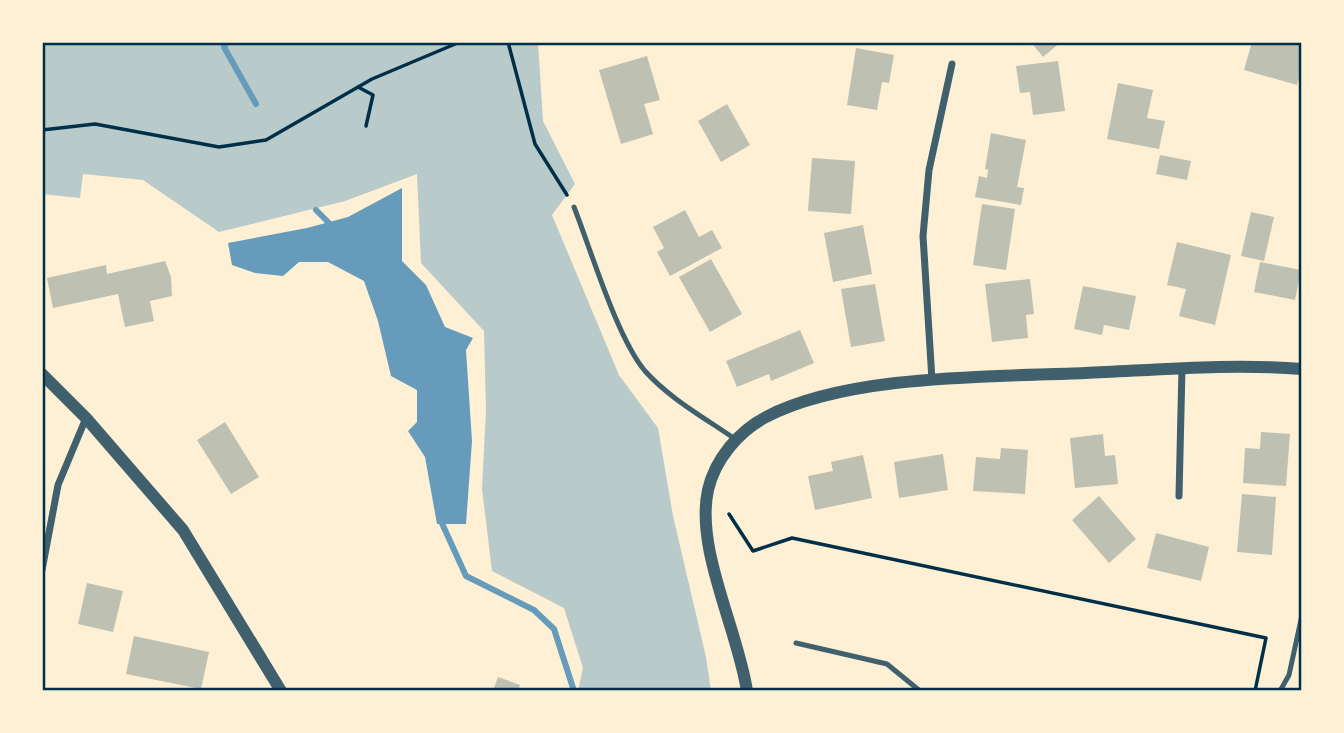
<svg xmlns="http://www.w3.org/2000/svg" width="1344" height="733" font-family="'DejaVu Sans',sans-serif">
  <rect width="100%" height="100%" fill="#fdf0d5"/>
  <path fill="#b9caca" d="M 42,42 L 538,42 L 543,121 L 575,184 L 552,215 L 619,375 L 658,428 L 673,516 L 706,657 L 711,691 L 578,691 L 583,668 L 564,608 L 492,571 L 482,489 L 486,410 L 484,331 L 421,263 L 417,174 L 345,201 L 219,232 L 143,180 L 83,174 L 80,198 L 42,194 Z"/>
  <path fill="#669bbc" d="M 402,188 L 402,261 L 426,285 L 445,327 L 473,338 L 466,350 L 472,441 L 466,524 L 437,524 L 425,457 L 408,431 L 417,422 L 417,390 L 391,376 L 378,321 L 364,281 L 328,262 L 299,262 L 283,276 L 255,273 L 232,265 L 228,243 L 307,228 L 348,217 Z"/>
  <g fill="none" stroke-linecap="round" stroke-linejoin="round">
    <g stroke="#669bbc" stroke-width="6">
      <path d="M 227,42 L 224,47 L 256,104"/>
      <path d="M 316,210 L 333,227"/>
      <path d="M 440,519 L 466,576 L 534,610 L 554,629 L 574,691"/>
    </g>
  </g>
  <g fill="#bec0b2">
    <path d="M 1031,42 L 1061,42 L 1043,57 Z"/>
    <path d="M 1252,42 L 1302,42 L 1302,67 L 1297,85 L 1244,70 Z"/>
    <path d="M 856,48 L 894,55 L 889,83 L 882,82 L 877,110 L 847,105 Z"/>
    <path d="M 647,56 L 660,100 L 644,104 L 653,134 L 621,144 L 599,70 Z"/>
    <path d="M 1058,61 L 1065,111 L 1033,115 L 1030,92 L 1020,93 L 1016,66 Z"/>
    <path d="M 1118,83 L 1153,90 L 1147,118 L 1165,121 L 1159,149 L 1107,139 Z"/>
    <path d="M 727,104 L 750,145 L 721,162 L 698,121 Z"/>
    <path d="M 991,133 L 1026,140 L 1017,187 L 1024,188 L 1021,205 L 975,197 L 979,176 L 987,178 L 988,170 L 985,169 Z"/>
    <path d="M 1160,155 L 1191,161 L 1187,180 L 1156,174 Z"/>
    <path d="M 812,158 L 855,161 L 851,214 L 808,211 Z"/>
    <path d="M 982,204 L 1015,209 L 1006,270 L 973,265 Z"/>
    <path d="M 685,210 L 699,237 L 712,230 L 722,248 L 670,276 L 657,252 L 664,248 L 653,227 Z"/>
    <path d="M 1251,212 L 1274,217 L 1264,261 L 1241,256 Z"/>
    <path d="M 863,225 L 872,274 L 833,282 L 824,233 Z"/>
    <path d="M 1177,242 L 1231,255 L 1215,325 L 1179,316 L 1186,289 L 1167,285 Z"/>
    <path d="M 711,259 L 742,314 L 710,332 L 679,277 Z"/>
    <path d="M 165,261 L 171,277 L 172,296 L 150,301 L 154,321 L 125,327 L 118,294 L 53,308 L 47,278 L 106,265 L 107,274 Z"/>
    <path d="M 1260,262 L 1301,270 L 1295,300 L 1254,292 Z"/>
    <path d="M 1030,279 L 1034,314 L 1026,315 L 1028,338 L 992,342 L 985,284 Z"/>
    <path d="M 875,284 L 885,341 L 851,347 L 841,289 Z"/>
    <path d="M 1083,286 L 1136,296 L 1129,330 L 1104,325 L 1102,335 L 1074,329 Z"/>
    <path d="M 800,330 L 814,363 L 771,381 L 769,374 L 737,387 L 726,361 Z"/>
    <path d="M 225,422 L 259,477 L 231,494 L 197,440 Z"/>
    <path d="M 1261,432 L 1290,434 L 1286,486 L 1243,483 L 1245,448 L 1260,449 Z"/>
    <path d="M 1103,434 L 1105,456 L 1115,455 L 1118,484 L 1075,488 L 1070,438 Z"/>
    <path d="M 1001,448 L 1028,450 L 1025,494 L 973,491 L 976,457 L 1000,459 Z"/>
    <path d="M 943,454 L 948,490 L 899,498 L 894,462 Z"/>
    <path d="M 863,455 L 872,498 L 815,510 L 808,476 L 833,471 L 831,462 Z"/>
    <path d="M 1242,494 L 1276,497 L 1272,555 L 1237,552 Z"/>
    <path d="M 1099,496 L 1136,539 L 1109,563 L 1072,520 Z"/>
    <path d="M 1156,533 L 1209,547 L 1201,581 L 1147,568 Z"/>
    <path d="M 87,583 L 123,591 L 113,632 L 78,624 Z"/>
    <path d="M 134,636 L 209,652 L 201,689 L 126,674 Z"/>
    <path d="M 498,677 L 520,685 L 518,691 L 493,691 Z"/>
  </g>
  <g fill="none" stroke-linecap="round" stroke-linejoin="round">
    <g stroke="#003049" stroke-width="3.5">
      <path d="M 508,42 L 535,144 L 567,195"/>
      <path d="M 358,87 L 373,95 L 366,126"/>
      <path d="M 42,130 L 95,124 L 219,147 L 266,140 L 372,79 L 460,42"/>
      <path d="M 729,514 L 753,551 L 792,538 L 1266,638 L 1255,691"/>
    </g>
    <g stroke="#3f606c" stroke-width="5">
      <path d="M 574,207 C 591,250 617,338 645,371 C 670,399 705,418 735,439"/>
      <path d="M 796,643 L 887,664 L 920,691"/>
      <path d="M 1280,691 L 1289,675 L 1302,615"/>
    </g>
    <g stroke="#3f606c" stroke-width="7">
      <path d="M 932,380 L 923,236 L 929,170 L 952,64"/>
      <path d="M 1179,496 L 1182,368"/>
      <path d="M 42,570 L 58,485 L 86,418"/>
    </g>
    <g stroke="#3f606c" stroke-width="12">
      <path d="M 42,374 L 86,418 L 183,530 L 281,691"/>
      <path d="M 747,691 C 738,630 695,549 708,490 C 715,459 739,431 766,417 C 848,374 992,377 1085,373 C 1156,370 1230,363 1302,369"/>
    </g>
  </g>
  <rect width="1344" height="733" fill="none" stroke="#fdf0d5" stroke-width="88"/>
  <rect x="44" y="44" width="1256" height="645" fill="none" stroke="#003049" stroke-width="2.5"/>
</svg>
